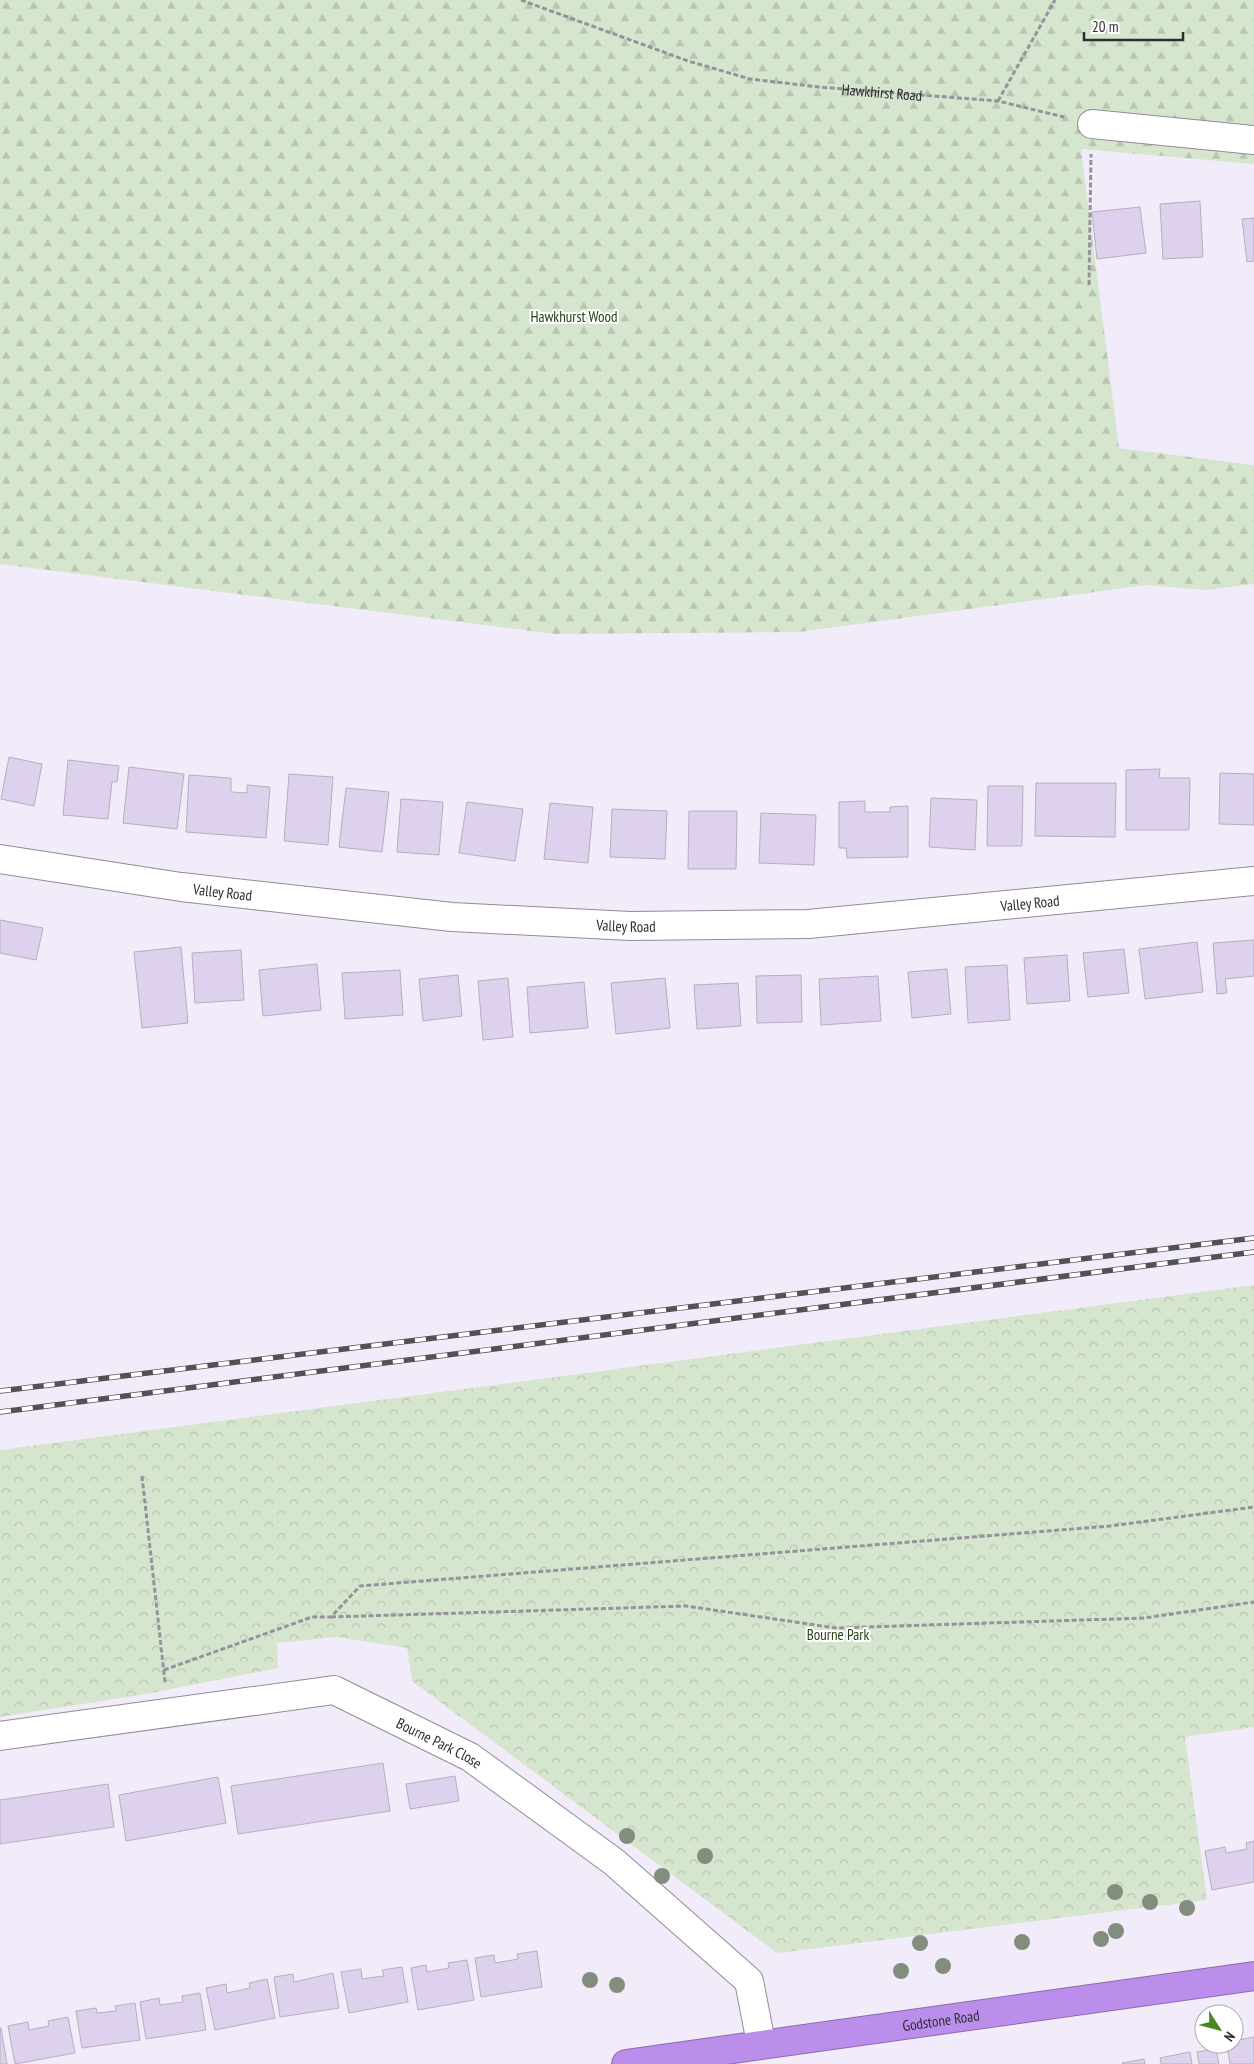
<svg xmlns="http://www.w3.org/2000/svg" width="1254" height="2064" font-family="'PT Sans Narrow',sans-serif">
  <defs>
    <pattern id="forest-firs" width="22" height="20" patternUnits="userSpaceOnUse" patternTransform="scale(1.25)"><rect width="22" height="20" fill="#d6e6ce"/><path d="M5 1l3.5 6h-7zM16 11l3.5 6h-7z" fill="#b8c6b1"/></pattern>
    <pattern id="park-crowns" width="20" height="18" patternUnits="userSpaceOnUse" patternTransform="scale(1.25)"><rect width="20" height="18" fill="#d6e6ce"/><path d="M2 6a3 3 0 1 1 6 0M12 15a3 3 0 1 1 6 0" fill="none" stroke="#b8c6b1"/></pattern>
  </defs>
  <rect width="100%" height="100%" fill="#f2ecfa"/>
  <path fill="url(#forest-firs)" d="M 0,0 L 1254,0 L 1254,164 L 1081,149 L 1119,448 L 1254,465 L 1254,584 L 1207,590 L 1147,585 L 799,632 L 555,634 L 0,564 Z"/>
  <path fill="url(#park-crowns)" d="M 1254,1285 L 1254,1727 L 1185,1737 L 1207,1900 L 777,1953 L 412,1681 L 407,1648 L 336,1637 L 277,1643 L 278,1668 L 146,1694 L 0,1717 L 0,1450 Z"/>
  <g fill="#ddd1ed" stroke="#b5afbd">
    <path d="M 1200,201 L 1203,257 L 1163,259 L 1160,204 Z"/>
    <path d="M 1140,207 L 1146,253 L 1097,259 L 1092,212 Z"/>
    <path d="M 1254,218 L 1254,261 L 1247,262 L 1242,219 Z"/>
    <path d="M 9,757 L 42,764 L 34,806 L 1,799 Z"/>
    <path d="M 68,760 L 119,766 L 117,782 L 112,782 L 108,819 L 63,815 Z"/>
    <path d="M 129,767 L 184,774 L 177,829 L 123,823 Z"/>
    <path d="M 1160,769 L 1159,778 L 1190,778 L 1189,830 L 1126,830 L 1126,770 Z"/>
    <path d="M 1220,773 L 1254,774 L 1254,825 L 1219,824 Z"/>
    <path d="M 289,774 L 333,777 L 328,845 L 284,841 Z"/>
    <path d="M 189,775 L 231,778 L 231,792 L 247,793 L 247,785 L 270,787 L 266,838 L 186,832 Z"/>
    <path d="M 1036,783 L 1116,783 L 1115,837 L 1035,836 Z"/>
    <path d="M 988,786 L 1023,786 L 1022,846 L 987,846 Z"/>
    <path d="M 346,788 L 389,792 L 382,852 L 339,847 Z"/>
    <path d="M 931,798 L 977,800 L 975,850 L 929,847 Z"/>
    <path d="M 401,799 L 443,802 L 439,855 L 397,852 Z"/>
    <path d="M 865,801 L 865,812 L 890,812 L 890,807 L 908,806 L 908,857 L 847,858 L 846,848 L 839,848 L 839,802 Z"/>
    <path d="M 467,802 L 523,809 L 515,861 L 459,853 Z"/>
    <path d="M 550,803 L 593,807 L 588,863 L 544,859 Z"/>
    <path d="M 612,809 L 667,811 L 665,859 L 610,857 Z"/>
    <path d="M 689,811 L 737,811 L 736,869 L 688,869 Z"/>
    <path d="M 761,813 L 816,815 L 814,865 L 759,863 Z"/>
    <path d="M 0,920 L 43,928 L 36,960 L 0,953 Z"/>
    <path d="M 1254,940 L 1254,976 L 1225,979 L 1227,993 L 1217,994 L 1213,943 Z"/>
    <path d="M 1197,942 L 1203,992 L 1145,999 L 1139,949 Z"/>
    <path d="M 181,947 L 188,1023 L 142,1028 L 134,952 Z"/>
    <path d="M 1124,949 L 1129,993 L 1088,997 L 1083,953 Z"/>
    <path d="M 241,950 L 244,1000 L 195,1003 L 192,953 Z"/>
    <path d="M 1067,955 L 1070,1001 L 1027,1004 L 1024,958 Z"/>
    <path d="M 317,964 L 321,1010 L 263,1016 L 259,970 Z"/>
    <path d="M 1007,965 L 1010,1020 L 968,1023 L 965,967 Z"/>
    <path d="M 947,969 L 951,1014 L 912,1018 L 908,972 Z"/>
    <path d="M 400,970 L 403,1015 L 345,1019 L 342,973 Z"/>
    <path d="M 458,975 L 462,1016 L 423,1021 L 419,979 Z"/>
    <path d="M 801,975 L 802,1022 L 757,1023 L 756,976 Z"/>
    <path d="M 878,976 L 881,1021 L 821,1025 L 819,979 Z"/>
    <path d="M 508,978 L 513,1037 L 483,1040 L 478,981 Z"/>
    <path d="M 665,978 L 670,1028 L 616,1034 L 611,983 Z"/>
    <path d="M 584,982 L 588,1028 L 530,1033 L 527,987 Z"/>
    <path d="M 738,983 L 741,1026 L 697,1029 L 694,985 Z"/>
    <path d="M 383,1763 L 390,1811 L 238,1834 L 231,1786 Z"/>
    <path d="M 455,1776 L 459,1801 L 410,1809 L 406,1784 Z"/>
    <path d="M 218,1777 L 226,1823 L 126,1841 L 119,1795 Z"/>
    <path d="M 108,1784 L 114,1827 L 0,1844 L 0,1800 Z"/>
    <path d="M 1254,1841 L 1254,1882 L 1212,1890 L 1205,1851 L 1225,1847 L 1226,1853 L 1247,1849 L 1246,1843 Z"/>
    <path d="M 537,1951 L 542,1987 L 481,1997 L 475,1958 L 494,1955 L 495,1963 L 518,1959 L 517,1954 Z"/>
    <path d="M 467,1960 L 474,2000 L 418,2010 L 411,1968 L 426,1965 L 427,1972 L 449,1968 L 448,1963 Z"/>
    <path d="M 402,1967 L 408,2002 L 349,2013 L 341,1972 L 361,1969 L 362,1979 L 384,1976 L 382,1970 Z"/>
    <path d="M 333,1973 L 339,2008 L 280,2017 L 274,1977 L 293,1974 L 294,1982 Z"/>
    <path d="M 267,1979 L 275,2018 L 215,2030 L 206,1988 L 226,1984 L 227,1993 L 250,1988 L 249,1983 Z"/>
    <path d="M 200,1993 L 206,2030 L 146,2039 L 140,2002 L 159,1998 L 160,2005 L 183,2002 L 182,1996 Z"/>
    <path d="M 135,2003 L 140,2040 L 82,2048 L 76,2011 L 96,2008 L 97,2013 L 116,2011 L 115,2006 Z"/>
    <path d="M 68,2017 L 75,2053 L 15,2064 L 8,2026 L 28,2022 L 29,2030 L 49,2026 L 48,2021 Z"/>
    <path d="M 0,2028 L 1,2028 L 7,2064 L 0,2064 Z"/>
    <path d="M 1254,2037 L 1254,2064 L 1230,2064 L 1227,2044 L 1234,2044 L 1234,2041 Z"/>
    <path d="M 1216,2049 L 1219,2064 L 1199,2064 L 1197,2052 Z"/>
    <path d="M 1190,2052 L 1192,2064 L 1161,2064 L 1160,2058 Z"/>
    <path d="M 1144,2059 L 1145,2064 L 1123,2064 L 1122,2063 Z"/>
  </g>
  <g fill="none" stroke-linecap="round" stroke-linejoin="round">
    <g stroke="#918b98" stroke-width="30">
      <g id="minor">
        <path d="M 1092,124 L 1254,140"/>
        <path id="s2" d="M 0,859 L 181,887 L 452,917 L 630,926 L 808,924 L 1254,881"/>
        <path id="s3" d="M 0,1736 L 334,1690 L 470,1757 L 614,1862 L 749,1981 L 761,2043"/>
      </g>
    </g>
    <g stroke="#8b6cab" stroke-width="30">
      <g id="highway">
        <path id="s4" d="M 626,2064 L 1254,1976"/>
      </g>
    </g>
    <g stroke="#96929c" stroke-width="3" stroke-dasharray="5 2.5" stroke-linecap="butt">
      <path id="s1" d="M 521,0 L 688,61 L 750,79 L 819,87 L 998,101 L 1064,117"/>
      <path d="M 998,101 L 1055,0"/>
      <path d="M 1089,285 L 1091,154"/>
      <path d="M 142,1476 L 165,1682"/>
      <path d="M 331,1617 L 686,1606 L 836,1628 L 1144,1618 L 1254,1602"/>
      <path d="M 164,1670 L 312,1617 L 331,1617 L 360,1586 L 1110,1526 L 1254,1507"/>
    </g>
    <use href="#minor" stroke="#fff" stroke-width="28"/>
    <use href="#highway" stroke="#bc8eec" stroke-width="28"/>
    <g stroke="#535158" stroke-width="5.5">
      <g id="rail">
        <path d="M 0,1391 L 1254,1238"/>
        <path d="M 0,1412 L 1254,1252"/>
      </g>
    </g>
    <use href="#rail" stroke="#fff" stroke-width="4" stroke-dasharray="11" stroke-linecap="butt"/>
  </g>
  <g fill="#828d7e">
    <circle cx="627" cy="1836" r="8"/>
    <circle cx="705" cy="1856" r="8"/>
    <circle cx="662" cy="1876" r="8"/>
    <circle cx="1115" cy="1892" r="8"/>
    <circle cx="1150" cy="1902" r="8"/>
    <circle cx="1187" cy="1908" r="8"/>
    <circle cx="1116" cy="1931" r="8"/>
    <circle cx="1101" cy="1939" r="8"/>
    <circle cx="1022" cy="1942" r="8"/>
    <circle cx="920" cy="1943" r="8"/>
    <circle cx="943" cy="1966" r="8"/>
    <circle cx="901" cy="1971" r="8"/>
    <circle cx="590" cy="1980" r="8"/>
    <circle cx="617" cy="1985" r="8"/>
  </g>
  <g text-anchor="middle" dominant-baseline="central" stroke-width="4" stroke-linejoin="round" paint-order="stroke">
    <g font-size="15" fill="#2f2d33" stroke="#fff">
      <text stroke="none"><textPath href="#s1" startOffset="375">Hawkhirst Road</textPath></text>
      <text stroke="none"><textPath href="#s2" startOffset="225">Valley Road</textPath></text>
      <text stroke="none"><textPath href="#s2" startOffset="1035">Valley Road</textPath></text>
      <text stroke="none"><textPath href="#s2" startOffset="630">Valley Road</textPath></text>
      <text stroke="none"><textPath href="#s3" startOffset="455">Bourne Park Close</textPath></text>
      <text stroke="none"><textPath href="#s4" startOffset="318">Godstone Road</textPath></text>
    </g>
    <g font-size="15" fill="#274018" stroke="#fff">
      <text x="574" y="316">Hawkhurst Wood</text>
      <text x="838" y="1634">Bourne Park</text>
    </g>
  </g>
  <g transform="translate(1219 2029) rotate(126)"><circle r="24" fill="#ffffff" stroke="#acabad"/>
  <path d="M0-4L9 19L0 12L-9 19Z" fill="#4b8622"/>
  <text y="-8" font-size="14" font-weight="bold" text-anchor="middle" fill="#2f2d33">N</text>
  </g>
  <path d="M1084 32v8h99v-8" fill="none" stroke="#2f2d33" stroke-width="2.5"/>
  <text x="1092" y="32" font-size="15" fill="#2f2d33" stroke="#ffffff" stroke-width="4" paint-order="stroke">20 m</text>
</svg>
